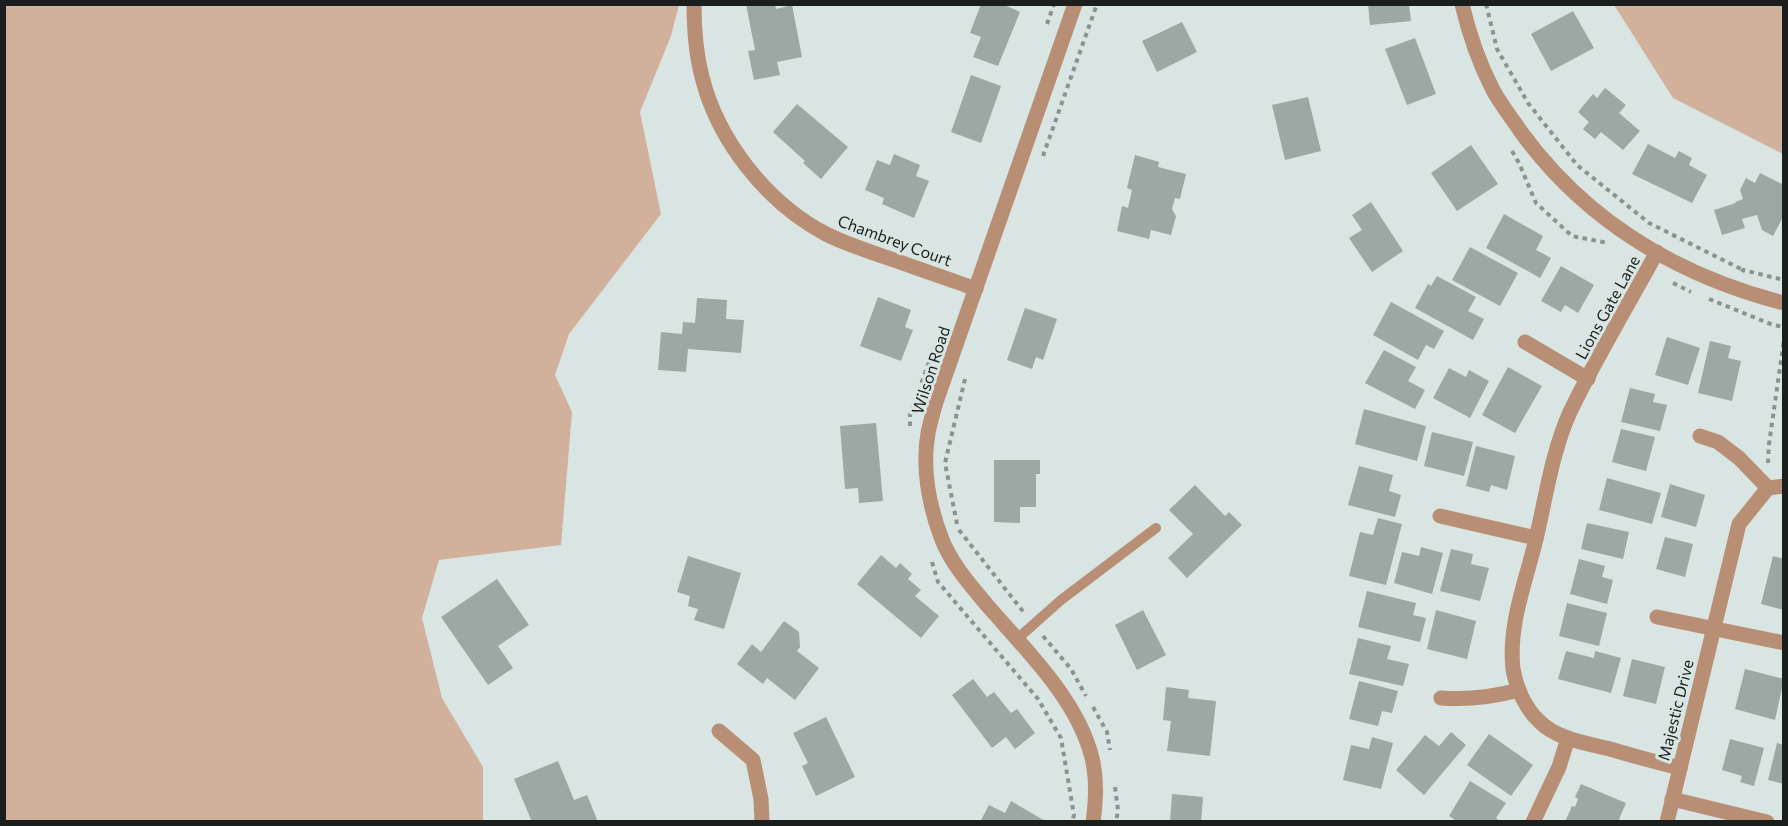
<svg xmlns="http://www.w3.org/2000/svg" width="1788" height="826" font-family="Commissioner,sans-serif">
  <rect width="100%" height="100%" fill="#d9e5e2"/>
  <g fill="#d1b19c">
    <path d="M 4,5 L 679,5 L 671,36 L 640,112 L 661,214 L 569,334 L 555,375 L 572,412 L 561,545 L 439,560 L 422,618 L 442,698 L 483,767 L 483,821 L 5,821 Z"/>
    <path d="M 1614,5 L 1783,5 L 1783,154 L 1673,98 Z"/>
  </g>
  <g fill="#9ca8a4">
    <path d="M 746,4 L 775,4 L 776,9 L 792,5 L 802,57 L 777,62 L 780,75 L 754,80 L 748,51 L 755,50 Z"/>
    <path d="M 981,4 L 1002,4 L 1020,12 L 998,66 L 973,57 L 981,37 L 970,33 Z"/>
    <path d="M 1368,4 L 1409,4 L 1411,21 L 1370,25 Z"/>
    <path d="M 1573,11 L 1594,48 L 1551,71 L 1531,34 Z"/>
    <path d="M 1182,22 L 1197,52 L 1157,72 L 1142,41 Z"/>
    <path d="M 1415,38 L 1436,94 L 1407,105 L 1385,49 Z"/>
    <path d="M 971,75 L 1001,86 L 981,143 L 951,132 Z"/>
    <path d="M 1605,88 L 1626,105 L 1619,113 L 1640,131 L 1623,150 L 1601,132 L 1595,139 L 1583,129 L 1589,122 L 1578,112 L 1593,94 L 1597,98 Z"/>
    <path d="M 1308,97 L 1321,151 L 1285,160 L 1272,105 Z"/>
    <path d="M 797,104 L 848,147 L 821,179 L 803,163 L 805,161 L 773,132 Z"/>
    <path d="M 1648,144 L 1675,158 L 1679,151 L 1692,158 L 1689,165 L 1707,175 L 1692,203 L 1632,174 Z"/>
    <path d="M 1471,145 L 1498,184 L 1457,211 L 1431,173 Z"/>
    <path d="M 894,154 L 920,165 L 916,176 L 929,181 L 914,218 L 882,204 L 884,198 L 865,190 L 877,160 L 890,165 Z"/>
    <path d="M 1135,155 L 1159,162 L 1158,167 L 1186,174 L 1180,199 L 1175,198 L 1172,209 L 1176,216 L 1171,235 L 1151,230 L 1149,239 L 1117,231 L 1122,206 L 1128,208 L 1132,190 L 1127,188 Z"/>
    <path d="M 1760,173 L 1784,185 L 1784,215 L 1773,236 L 1762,230 L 1757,215 L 1742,219 L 1745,228 L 1722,235 L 1714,210 L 1736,203 L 1735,202 L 1743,199 L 1740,190 L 1746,178 L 1755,183 Z"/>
    <path d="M 1371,202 L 1403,251 L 1372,272 L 1349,238 L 1362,230 L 1352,215 Z"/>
    <path d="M 1504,214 L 1543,236 L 1536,250 L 1551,258 L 1540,278 L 1486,248 Z"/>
    <path d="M 1470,247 L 1518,273 L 1500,306 L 1452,280 Z"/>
    <path d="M 1561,266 L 1594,285 L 1578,313 L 1565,305 L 1561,312 L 1541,301 Z"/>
    <path d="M 1437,276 L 1476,297 L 1468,311 L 1484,319 L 1473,340 L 1415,308 L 1428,284 L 1431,286 Z"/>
    <path d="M 878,297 L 911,310 L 905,327 L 913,330 L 901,361 L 860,346 Z"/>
    <path d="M 697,298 L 727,300 L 726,319 L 744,320 L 741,353 L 688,349 L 686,372 L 658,370 L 661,332 L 682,334 L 683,322 L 695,323 Z"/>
    <path d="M 1391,302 L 1444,331 L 1434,349 L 1426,345 L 1418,360 L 1373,335 Z"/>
    <path d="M 1025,308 L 1057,319 L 1043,360 L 1036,357 L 1032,369 L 1007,360 Z"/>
    <path d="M 1667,337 L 1700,348 L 1688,385 L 1655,375 Z"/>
    <path d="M 1710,341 L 1731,346 L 1728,358 L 1741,361 L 1732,401 L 1698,393 Z"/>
    <path d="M 1384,350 L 1416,367 L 1408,381 L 1425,390 L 1415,409 L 1365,383 Z"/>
    <path d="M 1508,367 L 1542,386 L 1515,433 L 1482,415 Z"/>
    <path d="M 1449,368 L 1466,377 L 1469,370 L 1489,381 L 1470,418 L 1433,398 Z"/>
    <path d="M 1630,388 L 1655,394 L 1653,402 L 1667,405 L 1660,431 L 1621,422 Z"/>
    <path d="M 1364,409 L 1426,426 L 1417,461 L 1355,444 Z"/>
    <path d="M 876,423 L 883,501 L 859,503 L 858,488 L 845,489 L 840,426 Z"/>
    <path d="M 1621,429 L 1655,437 L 1646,471 L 1612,462 Z"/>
    <path d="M 1432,432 L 1473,442 L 1464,476 L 1424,466 Z"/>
    <path d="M 1476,446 L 1515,456 L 1507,490 L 1491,485 L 1489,492 L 1466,486 Z"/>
    <path d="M 994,460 L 1040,460 L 1040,474 L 1036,474 L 1036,507 L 1020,507 L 1020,523 L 994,522 Z"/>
    <path d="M 1359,466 L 1393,475 L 1389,491 L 1401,495 L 1395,517 L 1348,505 Z"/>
    <path d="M 1607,478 L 1661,493 L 1652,524 L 1599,510 Z"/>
    <path d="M 1670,484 L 1705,495 L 1696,527 L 1661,517 Z"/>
    <path d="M 1195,485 L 1225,516 L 1229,512 L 1242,525 L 1187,578 L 1168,558 L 1193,534 L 1169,510 Z"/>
    <path d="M 1378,518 L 1402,524 L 1386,585 L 1349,576 L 1360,532 L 1373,535 Z"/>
    <path d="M 1587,523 L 1629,532 L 1623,559 L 1581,549 Z"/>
    <path d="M 1665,537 L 1693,544 L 1685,577 L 1656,569 Z"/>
    <path d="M 1421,547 L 1443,553 L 1432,594 L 1394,583 L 1402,552 L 1419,556 Z"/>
    <path d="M 1451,549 L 1473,554 L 1471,564 L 1489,568 L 1480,601 L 1440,591 Z"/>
    <path d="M 881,555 L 896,568 L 900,563 L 912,574 L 908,579 L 921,590 L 915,596 L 939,616 L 921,638 L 857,584 Z"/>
    <path d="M 688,556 L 741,573 L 724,629 L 694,620 L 698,609 L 688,606 L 690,596 L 677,592 Z"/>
    <path d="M 1773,556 L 1784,559 L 1784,610 L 1761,604 Z"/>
    <path d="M 1579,559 L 1605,566 L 1602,577 L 1613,580 L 1607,604 L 1570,594 Z"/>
    <path d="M 497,579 L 529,625 L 498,646 L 513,668 L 488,685 L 441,617 Z"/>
    <path d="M 1367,591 L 1416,603 L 1413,615 L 1426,618 L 1420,642 L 1358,627 Z"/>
    <path d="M 1567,603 L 1607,613 L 1599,646 L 1559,636 Z"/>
    <path d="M 1143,610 L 1166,655 L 1137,670 L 1115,625 Z"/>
    <path d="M 1436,610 L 1476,621 L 1467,659 L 1427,649 Z"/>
    <path d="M 784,621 L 799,632 L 800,647 L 797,651 L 819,668 L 795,700 L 767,678 L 763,684 L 737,664 L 752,644 L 761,652 Z"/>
    <path d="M 1358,638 L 1391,646 L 1387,659 L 1409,664 L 1403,686 L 1349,674 Z"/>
    <path d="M 1566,651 L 1594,658 L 1595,651 L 1621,658 L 1611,693 L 1558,679 Z"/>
    <path d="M 1632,659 L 1665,667 L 1656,704 L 1623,696 Z"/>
    <path d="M 1745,669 L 1784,679 L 1775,720 L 1735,709 Z"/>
    <path d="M 973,679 L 987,697 L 994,692 L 1011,713 L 1017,709 L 1035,733 L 1015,749 L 1006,737 L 992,748 L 952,695 Z"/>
    <path d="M 1359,681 L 1398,691 L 1392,713 L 1382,711 L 1378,726 L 1349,719 Z"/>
    <path d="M 1166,687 L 1189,690 L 1188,698 L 1216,701 L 1210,756 L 1167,751 L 1171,721 L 1163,720 Z"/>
    <path d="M 826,717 L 855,777 L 816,796 L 802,766 L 808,763 L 793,733 Z"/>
    <path d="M 1451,732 L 1466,745 L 1424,795 L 1396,770 L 1425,735 L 1439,746 Z"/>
    <path d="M 1489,734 L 1533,765 L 1511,796 L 1467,765 Z"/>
    <path d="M 1372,737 L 1393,743 L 1381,789 L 1343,780 L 1351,745 L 1369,749 Z"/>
    <path d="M 1730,739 L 1764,748 L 1754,786 L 1740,782 L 1742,776 L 1722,770 Z"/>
    <path d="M 1777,743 L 1784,745 L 1784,784 L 1768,780 Z"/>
    <path d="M 558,761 L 574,800 L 587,795 L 598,822 L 532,822 L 514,779 Z"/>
    <path d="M 1470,781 L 1506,803 L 1496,818 L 1502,822 L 1458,822 L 1449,816 Z"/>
    <path d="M 1581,784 L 1626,803 L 1618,822 L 1565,822 L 1572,806 L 1575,807 L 1578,799 L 1575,797 Z"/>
    <path d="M 1172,794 L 1203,797 L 1201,822 L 1170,822 Z"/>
    <path d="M 1011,801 L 1047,822 L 980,822 L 989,805 L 1005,813 Z"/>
  </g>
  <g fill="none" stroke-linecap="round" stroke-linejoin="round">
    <g stroke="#8a9390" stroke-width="4" stroke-dasharray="4.5 4.5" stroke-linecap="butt">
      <path d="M 1486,4 L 1497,49 L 1528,103 L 1577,165 L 1649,223 L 1743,270"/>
      <path d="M 1047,24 L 1054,4"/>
      <path d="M 1512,151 L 1519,163 L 1536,203 L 1572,236 L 1608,243"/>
      <path d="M 1043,156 L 1097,4"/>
      <path d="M 1742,272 L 1743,270 L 1784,280"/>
      <path d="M 1673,283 L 1691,292"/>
      <path d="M 1709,299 L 1773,325 L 1784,327"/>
      <path d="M 910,426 L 910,415 L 934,348"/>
      <path d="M 1768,463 L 1769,444 L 1784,340"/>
      <path d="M 957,524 L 945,463 L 965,379"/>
      <path d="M 959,530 L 1025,614"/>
      <path d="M 932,562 L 938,582 L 1038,699 L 1061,738 L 1074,815 L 1072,822"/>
      <path d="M 1043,636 L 1071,669 L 1086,696"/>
      <path d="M 1093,707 L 1107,732 L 1110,750"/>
      <path d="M 1115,787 L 1118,810 L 1116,822"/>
    </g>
    <path stroke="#b88f74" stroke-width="10" d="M 1016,640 L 1061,600 L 1156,528"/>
    <g stroke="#b88f74" stroke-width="15">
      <path d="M 694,4 C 694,29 696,54 702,77 C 718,141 767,203 826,234 C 848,245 871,252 894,260 C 921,270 949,279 976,289"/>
      <path d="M 1075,4 L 936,402 C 933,413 930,423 928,433 C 922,467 929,505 941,537 C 950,562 970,585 987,605 C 1025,649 1078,700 1092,758 C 1097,778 1096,801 1093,822"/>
      <path d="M 1462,4 C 1469,34 1479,63 1493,90 C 1501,105 1512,118 1521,132 C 1586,221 1678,276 1784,303"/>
      <path d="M 1657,252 C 1628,305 1596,358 1570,412 C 1552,452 1546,497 1536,539 C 1526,581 1508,625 1513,669 C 1516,687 1525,708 1539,721 C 1556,739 1586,743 1610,749 C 1633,756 1656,762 1680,768"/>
      <path d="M 1525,342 L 1588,379"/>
      <path d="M 1700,436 L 1718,442 L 1739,458 L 1768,488"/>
      <path d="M 1440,516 L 1536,538"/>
      <path d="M 1657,617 L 1784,643"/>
      <path d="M 1441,698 C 1468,700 1493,697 1519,690"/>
      <path d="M 719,731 L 753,760 L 761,799 L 762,822"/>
      <path d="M 1672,799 L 1767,822"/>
      <path d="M 1533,822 L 1559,767 L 1568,738"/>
      <path d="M 1667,822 L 1739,524 L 1768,488 L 1784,486"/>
    </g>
  </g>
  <g text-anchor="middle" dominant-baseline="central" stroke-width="6" stroke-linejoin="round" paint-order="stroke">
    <g font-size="16" fill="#1a1f1d" stroke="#d9e5e2">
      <text transform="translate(895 240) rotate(20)">Chambrey Court</text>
      <text transform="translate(1607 307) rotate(-61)">Lions Gate Lane</text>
      <text transform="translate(930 370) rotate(-72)">Wilson Road</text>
      <text transform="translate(1675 710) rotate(-76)">Majestic Drive</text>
    </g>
  </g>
  <rect width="1788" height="826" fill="none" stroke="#1a1f1d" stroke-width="12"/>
</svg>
